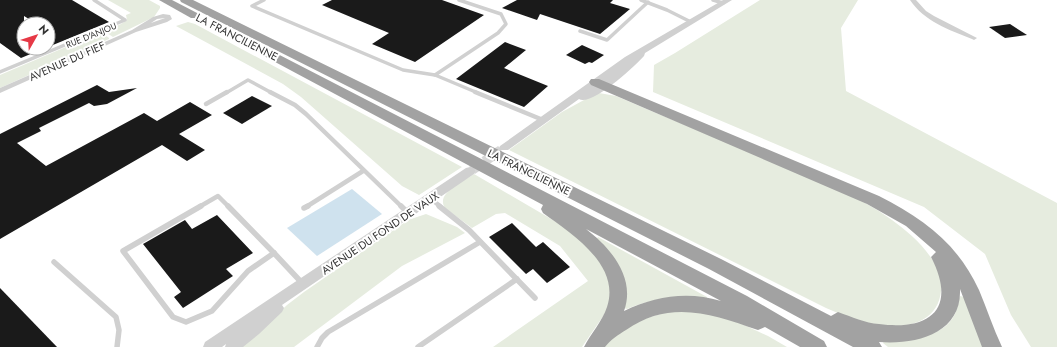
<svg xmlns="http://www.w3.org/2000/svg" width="1057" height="347" font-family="Jost,sans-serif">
  <rect width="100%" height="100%" fill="#fff"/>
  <g fill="#e6ecdf">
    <path d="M 108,0 L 149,0 L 160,6 L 160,8 L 154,17 L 113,37 L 104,31 L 121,24 L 127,20 L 126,15 L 131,13 Z"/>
    <path d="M 760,0 L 858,0 L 841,28 L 846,91 L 1057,203 L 1057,347 L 1031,347 L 1011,315 L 985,254 L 924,207 L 653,92 L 654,65 L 675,53 Z"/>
    <path d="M 188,22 L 195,24 L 462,167 L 419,195 L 402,186 L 301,97 L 283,84 L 176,26 Z"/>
    <path d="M 101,32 L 109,38 L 109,39 L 0,88 L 0,75 Z"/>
    <path d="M 599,93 L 616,96 C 670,119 724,141 778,164 C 816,180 858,195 892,220 C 910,233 927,248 937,268 C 940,275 942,284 941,291 C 938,321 910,328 884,326 C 863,325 845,316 826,308 L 509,150 L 562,112 L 595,94 Z"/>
    <path d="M 474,174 L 570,230 L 591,247 L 608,276 L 611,289 L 608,309 L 582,347 L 493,347 L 588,281 L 560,246 L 505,213 L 496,214 L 472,228 L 445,208 C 435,193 464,181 474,174 Z"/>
    <path d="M 426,214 L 457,227 L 465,233 L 402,266 L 294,347 L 237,347 L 266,325 L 287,305 L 304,292 L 408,220 Z"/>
    <path d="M 598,237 L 707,297 L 707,299 C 675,299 657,296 627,309 L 623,308 L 596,240 Z"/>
    <path d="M 960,296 L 964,297 L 984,347 L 888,347 L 883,343 L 884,341 C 908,338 942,340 955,314 C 958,308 958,302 960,296 Z"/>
    <path d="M 678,309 L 725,316 L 768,336 L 787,347 L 603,347 L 626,324 Z"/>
  </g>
  <path fill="#cfe2ee" d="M 352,189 L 382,214 L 317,256 L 287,228 Z"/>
  <g fill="#1a1a1a">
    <path d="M 0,0 L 72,0 L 109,22 L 48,47 L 48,24 L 37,24 L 24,16 L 24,48 L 45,48 L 21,58 L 0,43 Z"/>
    <path d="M 332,0 L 442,0 L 484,15 L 415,62 L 372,44 L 389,33 L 322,5 Z"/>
    <path d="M 517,0 L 613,0 L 610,3 L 630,9 L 600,34 L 540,14 L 537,20 L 502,8 Z"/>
    <path d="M 1010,24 L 1027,35 L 1005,38 L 989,27 Z"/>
    <path d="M 505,42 L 526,50 L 504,68 L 548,86 L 524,107 L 456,79 Z"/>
    <path d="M 582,45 L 604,55 L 592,63 L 589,62 L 585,64 L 566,55 Z"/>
    <path d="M 97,85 L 109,92 L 137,88 L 107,104 L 94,106 L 89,103 L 39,128 L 41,131 L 17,143 L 46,166 L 144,113 L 157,121 L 190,102 L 212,115 L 179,134 L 205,150 L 187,161 L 162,145 L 0,239 L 0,134 Z"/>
    <path d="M 252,96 L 272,106 L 242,124 L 223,113 Z"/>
    <path d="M 217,215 L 253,253 L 226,269 L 233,276 L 183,308 L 174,297 L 181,292 L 143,244 L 185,220 L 192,229 Z"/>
    <path d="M 512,223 L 536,247 L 543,242 L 570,267 L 547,283 L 533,269 L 526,274 L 489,237 Z"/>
    <path d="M 0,288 L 57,347 L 0,347 Z"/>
  </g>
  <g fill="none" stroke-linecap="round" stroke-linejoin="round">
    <path stroke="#d6d6d6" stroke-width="10" stroke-dasharray="10 5" stroke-linecap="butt" d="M 472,170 L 501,150"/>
    <g stroke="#d0d0d0" stroke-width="3.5">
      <path d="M 264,0 L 252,6 L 403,70 L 435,75"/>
      <path d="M 459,0 L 501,14 L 506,24 L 498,33 L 435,75 L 478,93"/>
      <path d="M 641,0 L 667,10 L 691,22"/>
      <path d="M 713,0 L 723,3"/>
      <path d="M 580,31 L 607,40 L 648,2"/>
      <path d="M 0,72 L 125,20 L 94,0"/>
      <path d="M 226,93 L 248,80 L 272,93"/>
    </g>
    <g stroke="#d0d0d0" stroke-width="4.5">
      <path d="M 270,92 L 295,105 L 306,114 L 402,207"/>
      <path d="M 475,92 L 543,120"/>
      <path d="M 206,104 L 227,92"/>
      <path d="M 430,198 L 441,207"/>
      <path d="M 199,207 L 218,196 L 229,207"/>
      <path d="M 306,207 L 363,171"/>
    </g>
    <g stroke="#d0d0d0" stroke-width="5.5">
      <path d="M 201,206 L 123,251 L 173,317 L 186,322 L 212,311 L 248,271 L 274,253"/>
      <path d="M 228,206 L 274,253"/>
      <path d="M 401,206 L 408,213"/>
      <path d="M 439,206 L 469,230 L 535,298"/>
      <path d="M 304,208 L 308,206"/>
      <path d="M 274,253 L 303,284"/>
      <path d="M 54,262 L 116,317 L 119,330 L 117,347"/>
      <path d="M 317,347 L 322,338 L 328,332 L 480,242"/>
      <path d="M 418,347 L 517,279"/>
    </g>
    <g fill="#d0d0d0" fill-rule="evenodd">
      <path d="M 910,0 L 916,0 L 926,11 L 934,16 L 977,38 L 974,40 L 972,39 C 949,30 924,21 910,0 Z"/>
      <path d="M 163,14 L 170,15 L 172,19 L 167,22 L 136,32 L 0,93 L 0,88 L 132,30 L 153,17 ZM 165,18 L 151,23 L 157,19 Z"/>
    </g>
    <g fill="#d0d0d0" fill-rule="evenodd">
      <path d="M 723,0 L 732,0 L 645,53 L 644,56 C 635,66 591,107 579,99 L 508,150 L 500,150 L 499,148 L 500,146 L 625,57 Z"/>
      <path d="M 470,167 L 474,168 L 475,171 L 474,174 L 282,305 L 284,308 L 282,312 L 259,334 L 243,347 L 225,347 L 226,344 L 222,347 L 203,347 L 205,342 L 466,168 Z"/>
    </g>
    <g fill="#a2a2a2" fill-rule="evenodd">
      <path d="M 159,0 L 172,0 L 199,14 L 200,16 L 199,18 L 191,18 Z"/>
      <path d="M 180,0 L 193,0 L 721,259 L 831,316 L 838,312 C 852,317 865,323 879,324 C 932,331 957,307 931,257 L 936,252 L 906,226 L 867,204 L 591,85 L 589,82 L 591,79 L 599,79 L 879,196 C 924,219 957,243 979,290 C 987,309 993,328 1002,347 L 982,347 L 960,289 C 962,334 915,345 879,342 L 882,347 L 853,347 L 709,269 L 181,2 Z"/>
      <path d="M 266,48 L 747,296 L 824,341 L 827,347 L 800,347 L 765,327 L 758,330 C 712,314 670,299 626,330 C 618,335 611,339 605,347 L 584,347 C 591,333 602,322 607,307 C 621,265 572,234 543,213 L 541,209 L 543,205 L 262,55 L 260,52 L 262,49 ZM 586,229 L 721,301 C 688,291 655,296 624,311 C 636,278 611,248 586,229 Z"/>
    </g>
  </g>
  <g text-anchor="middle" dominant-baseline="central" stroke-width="4" stroke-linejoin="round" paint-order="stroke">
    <g font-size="9" fill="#333" stroke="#fff">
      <text transform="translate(91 35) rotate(-22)">RUE D'ANJOU</text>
    </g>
    <g font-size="11" fill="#333" stroke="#fff">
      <text transform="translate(237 37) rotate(27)">LA FRANCILIENNE</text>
      <text transform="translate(67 61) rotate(-24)">AVENUE DU FIEF</text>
      <text transform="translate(529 172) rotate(26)">LA FRANCILIENNE</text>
      <text transform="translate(380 233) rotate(-34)">AVENUE DU FOND DE VAUX</text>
    </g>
  </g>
  <g transform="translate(36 36) rotate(51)"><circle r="19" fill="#ffffff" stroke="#adadad"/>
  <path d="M0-3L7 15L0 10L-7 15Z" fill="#e63946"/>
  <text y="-6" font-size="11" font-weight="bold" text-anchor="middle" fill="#333333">N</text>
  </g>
</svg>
